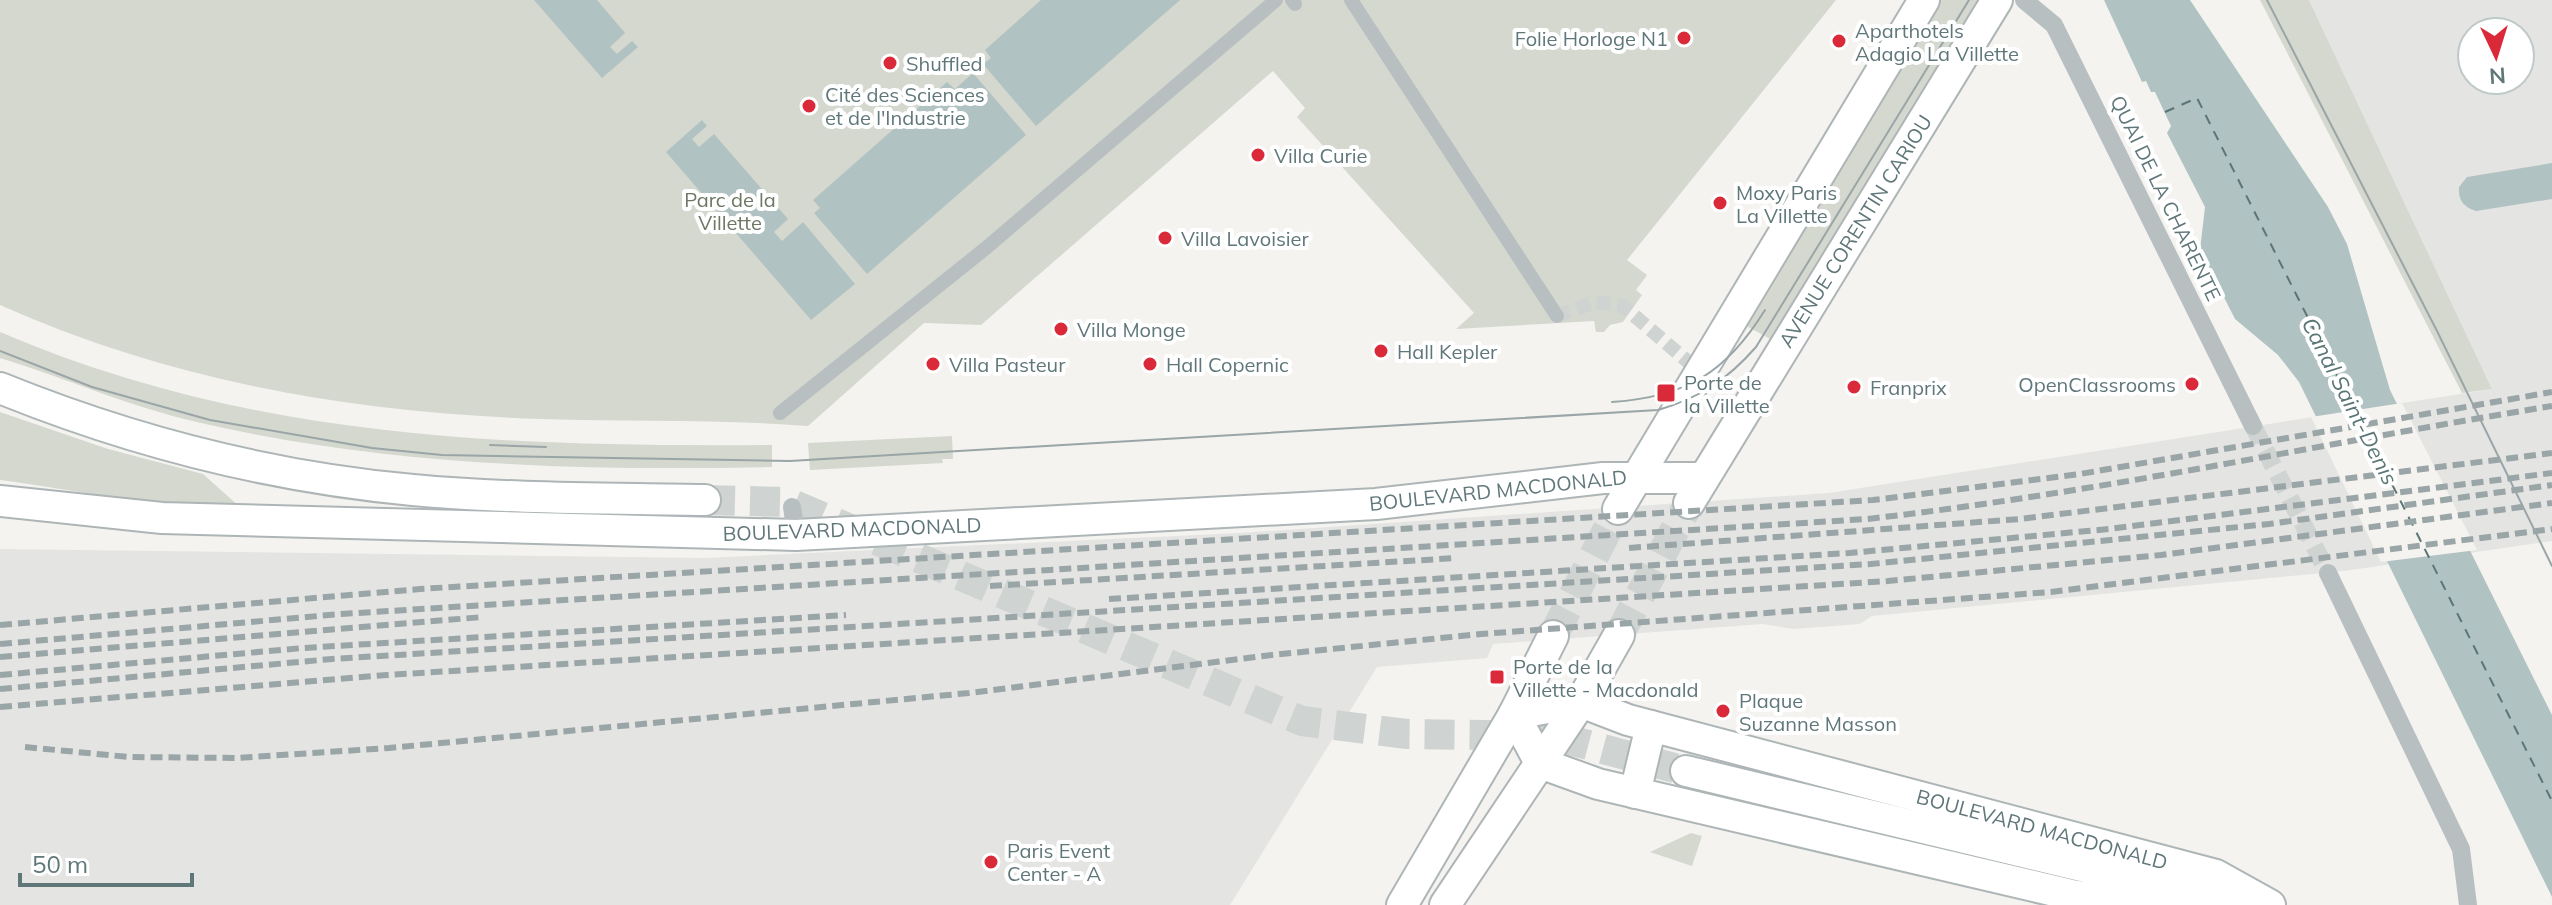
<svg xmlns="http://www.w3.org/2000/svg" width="2552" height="905" font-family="Mulish,sans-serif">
  <rect width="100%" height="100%" fill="#f4f3f0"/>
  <path fill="#e4e4e3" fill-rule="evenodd" d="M 2309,0 L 2552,0 L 2552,541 L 2344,571 L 1872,616 L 1860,624 L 1793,629 L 1763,624 L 1493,644 L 1487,658 L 1377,667 L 1230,905 L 0,905 L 0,549 L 706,558 L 1239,533 L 1829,493 L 2492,389 ZM 2472,32 L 2520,32 L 2520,80 L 2472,80 Z"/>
  <g fill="#d5d8cf">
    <path d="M 0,0 L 1836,0 L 1627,260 L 1647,275 L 1636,290 L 1642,295 L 1623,322 L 1610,325 L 1604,332 L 1596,332 L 1594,321 L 1456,329 L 1474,313 L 1297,117 L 1305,108 L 1273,71 L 981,325 L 924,323 L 808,426 C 719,419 630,422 542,419 C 354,413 173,382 0,305 Z"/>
    <path d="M 1936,0 L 1985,0 L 1772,340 L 1739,322 Z"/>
    <path d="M 2260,0 L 2309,0 L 2492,389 L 2462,393 Z"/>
    <path d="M 0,332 C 249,439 505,447 772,445 L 772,467 C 581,471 387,466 201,423 C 129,407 69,379 0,358 Z"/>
    <path d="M 0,412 L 108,449 L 203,474 L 241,508 C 160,507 80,491 0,480 Z"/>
    <path d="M 952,436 L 953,459 L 942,459 L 943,463 L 810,470 L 808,443 Z"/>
    <path d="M 1691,833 L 1702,836 L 1692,866 L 1650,852 Z"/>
  </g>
  <g fill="#b1c2c2">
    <path d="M 534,0 L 597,0 L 625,33 L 610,47 L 617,54 L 632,41 L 638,47 L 602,78 Z"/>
    <path d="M 1041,0 L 1180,0 L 1036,126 L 983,64 L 991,58 L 985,50 Z"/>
    <path d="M 2104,0 L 2190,0 L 2328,207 L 2347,244 L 2390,390 L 2552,715 L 2552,897 L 2299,382 L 2278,355 L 2235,319 L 2200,250 L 2205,207 L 2167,133 L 2171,126 L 2155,92 L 2151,92 L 2146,81 L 2142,82 Z"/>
    <path d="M 973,73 L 1026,135 L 867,274 L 814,213 L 820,208 L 813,200 L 947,82 L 955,89 Z"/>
    <path d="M 702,120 L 707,126 L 692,139 L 699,147 L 714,134 L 788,219 L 774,232 L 782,241 L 803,222 L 855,284 L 811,320 L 666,152 Z"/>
    <path d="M 2552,163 L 2552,199 L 2476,211 C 2463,207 2458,200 2459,187 L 2467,177 Z"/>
  </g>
  <path fill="#f4f3f0" d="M 2402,403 L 2477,550 L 2381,562 L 2311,417 Z"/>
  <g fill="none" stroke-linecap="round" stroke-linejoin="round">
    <path stroke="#5a7676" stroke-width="2" stroke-dasharray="10 8" stroke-linecap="butt" d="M 2165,112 L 2197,98 L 2552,801"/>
    <path stroke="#cfd4d2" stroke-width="14" stroke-dasharray="14 7" stroke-linecap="butt" d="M 1557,316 L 1595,302 L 1623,306 L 1700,372"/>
    <path stroke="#cfd4d2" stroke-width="18" stroke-dasharray="18 9" stroke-linecap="butt" d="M 2253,426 L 2328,573"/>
    <g stroke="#cfd4d2" stroke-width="30" stroke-dasharray="30 15" stroke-linecap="butt">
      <path d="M 705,500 L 787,502 L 1302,721 L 1407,734 L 1554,736 L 1686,771"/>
      <path d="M 1619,635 L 1689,503"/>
      <path d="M 1553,636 L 1618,509"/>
    </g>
    <g stroke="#aeb5b7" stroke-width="34">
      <g id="primary">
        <path d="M 0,388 C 131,441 271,477 413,490 C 509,499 608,498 705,500"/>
        <path d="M 0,501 L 162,518 L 796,535 L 1376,504 L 1603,478 L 1703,478"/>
        <path d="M 1689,503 L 1997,0"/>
        <path d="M 1618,509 L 1924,0"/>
        <path d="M 1514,714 L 1581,702 L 1628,720 L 2216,875 L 2270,905"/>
        <path d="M 1514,714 L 1540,763 L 1598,784 L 2076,896 L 2172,905"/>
        <path d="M 1686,771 L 2244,905"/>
        <path d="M 1635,793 L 1651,726"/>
        <path d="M 1402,905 L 1514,714 L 1553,636"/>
        <path d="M 1445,905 L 1581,702 L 1619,635"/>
      </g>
    </g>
    <g stroke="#b8bfc0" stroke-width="14">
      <path d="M 1292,0 L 1295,4"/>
      <path d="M 1351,0 L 1557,316"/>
      <path d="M 780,413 L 986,248 L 1276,0"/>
    </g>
    <g stroke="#b8bfc0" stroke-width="18">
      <path d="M 2024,0 L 2054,25 L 2253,426"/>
      <path d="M 792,507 L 796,535"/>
      <path d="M 2328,573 L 2461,849 L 2468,905"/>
    </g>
    <use href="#primary" stroke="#fff" stroke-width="30"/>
    <g stroke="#9aa5a7" stroke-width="2">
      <path d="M 2267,0 L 2437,331 L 2552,566"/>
      <path d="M 0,351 L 92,387 L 210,420 L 372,448 L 442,455 L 790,461 L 1658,410 C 1700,398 1728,379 1756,347 L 1969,0"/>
      <path d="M 1612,402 C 1686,397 1726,373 1765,310"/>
      <path d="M 490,445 L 546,447"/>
    </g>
    <g stroke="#9aa5a7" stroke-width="6" stroke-dasharray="12 6" stroke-linecap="butt">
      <path d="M 1629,548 L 2020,519 L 2552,453"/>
      <path d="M 990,586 L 1457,558"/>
      <path d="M 1109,599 L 1849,553 L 2109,529 L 2552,473"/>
      <path d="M 0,625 L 420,589 L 1873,500 L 2080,474 L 2552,392"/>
      <path d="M 0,644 L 341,614 L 1867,519 C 2098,493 2323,443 2552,406"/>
      <path d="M 0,657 L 483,617"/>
      <path d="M 0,675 L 303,648 L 846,615"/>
      <path d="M 0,689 L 332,659 L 1871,564 L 2269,524 L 2552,485"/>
      <path d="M 0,707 L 387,675 L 1888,581 L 2161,555 L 2552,503"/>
      <path d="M 25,747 L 129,757 L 236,758 L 389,748 L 969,693 L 1272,655 L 1481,634 L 2051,592 L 2552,529"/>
    </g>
  </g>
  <g fill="#da2939" stroke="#fff" stroke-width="3">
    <circle cx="1684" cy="38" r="8"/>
    <circle cx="1839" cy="41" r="8"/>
    <circle cx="890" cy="63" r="8"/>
    <circle cx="809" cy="106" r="8"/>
    <circle cx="1258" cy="155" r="8"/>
    <circle cx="1720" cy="203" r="8"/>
    <circle cx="1165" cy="238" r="8"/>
    <circle cx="1061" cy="329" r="8"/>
    <circle cx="1381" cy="351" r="8"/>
    <circle cx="933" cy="364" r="8"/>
    <circle cx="1150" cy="364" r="8"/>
    <circle cx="2192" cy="384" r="8"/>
    <circle cx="1854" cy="387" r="8"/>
    <rect x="1656" y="383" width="20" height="20" rx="4"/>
    <rect x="1489" y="669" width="16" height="16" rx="4"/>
    <circle cx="1723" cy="711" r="8"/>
    <circle cx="991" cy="862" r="8"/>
  </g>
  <g text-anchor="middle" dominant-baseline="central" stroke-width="8" stroke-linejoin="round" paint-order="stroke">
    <g font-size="20" fill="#60777a" stroke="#fff" text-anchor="start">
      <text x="1855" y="30">Aparthotels<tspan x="1855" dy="23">Adagio La Villette</tspan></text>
      <text x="1668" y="38" text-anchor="end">Folie Horloge N1</text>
      <text x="906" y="63">Shuffled</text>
      <text x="825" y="94">Cité des Sciences<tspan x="825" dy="23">et de l'Industrie</tspan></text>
      <text x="1274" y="155">Villa Curie</text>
      <text x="1736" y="192">Moxy Paris<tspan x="1736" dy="23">La Villette</tspan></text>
      <text x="1181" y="238">Villa Lavoisier</text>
      <text x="1077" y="329">Villa Monge</text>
      <text x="1397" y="351">Hall Kepler</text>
      <text x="949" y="364">Villa Pasteur</text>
      <text x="1166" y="364">Hall Copernic</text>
      <text x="1684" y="382">Porte de<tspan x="1684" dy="23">la Villette</tspan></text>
      <text x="2176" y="384" text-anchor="end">OpenClassrooms</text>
      <text x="1870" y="387">Franprix</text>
      <text x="1513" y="666">Porte de la<tspan x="1513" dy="23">Villette - Macdonald</tspan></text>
      <text x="1739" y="700">Plaque<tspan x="1739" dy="23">Suzanne Masson</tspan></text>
      <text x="1007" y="850">Paris Event<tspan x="1007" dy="23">Center - A</tspan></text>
    </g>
    <g font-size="20" fill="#60777a" stroke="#fff">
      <text transform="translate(2166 198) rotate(64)">QUAI DE LA CHARENTE</text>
      <text transform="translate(1855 231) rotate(-58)">AVENUE CORENTIN CARIOU</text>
      <text transform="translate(1498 490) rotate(-6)">BOULEVARD MACDONALD</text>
      <text transform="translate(852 529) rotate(-2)">BOULEVARD MACDONALD</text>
      <text transform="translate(2042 829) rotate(15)">BOULEVARD MACDONALD</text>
    </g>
    <g font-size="20" fill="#6d7763" stroke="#fff">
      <text x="730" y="199">Parc de la<tspan x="730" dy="23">Villette</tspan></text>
    </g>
    <g font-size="22" font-style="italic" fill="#5a7676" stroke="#fff">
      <text transform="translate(2350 401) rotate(63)">Canal Saint-Denis</text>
    </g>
  </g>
  <g transform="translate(2496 56) rotate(176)"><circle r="38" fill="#ffffff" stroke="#bfc9ca" stroke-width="2"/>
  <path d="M0-6L14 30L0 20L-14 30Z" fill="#da2939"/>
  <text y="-12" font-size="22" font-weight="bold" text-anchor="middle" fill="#60777a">N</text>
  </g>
  <path d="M20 873v12h172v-12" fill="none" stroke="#60777a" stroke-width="4"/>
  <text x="32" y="873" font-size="24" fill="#60777a" stroke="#ffffff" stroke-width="6" paint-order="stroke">50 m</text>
</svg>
